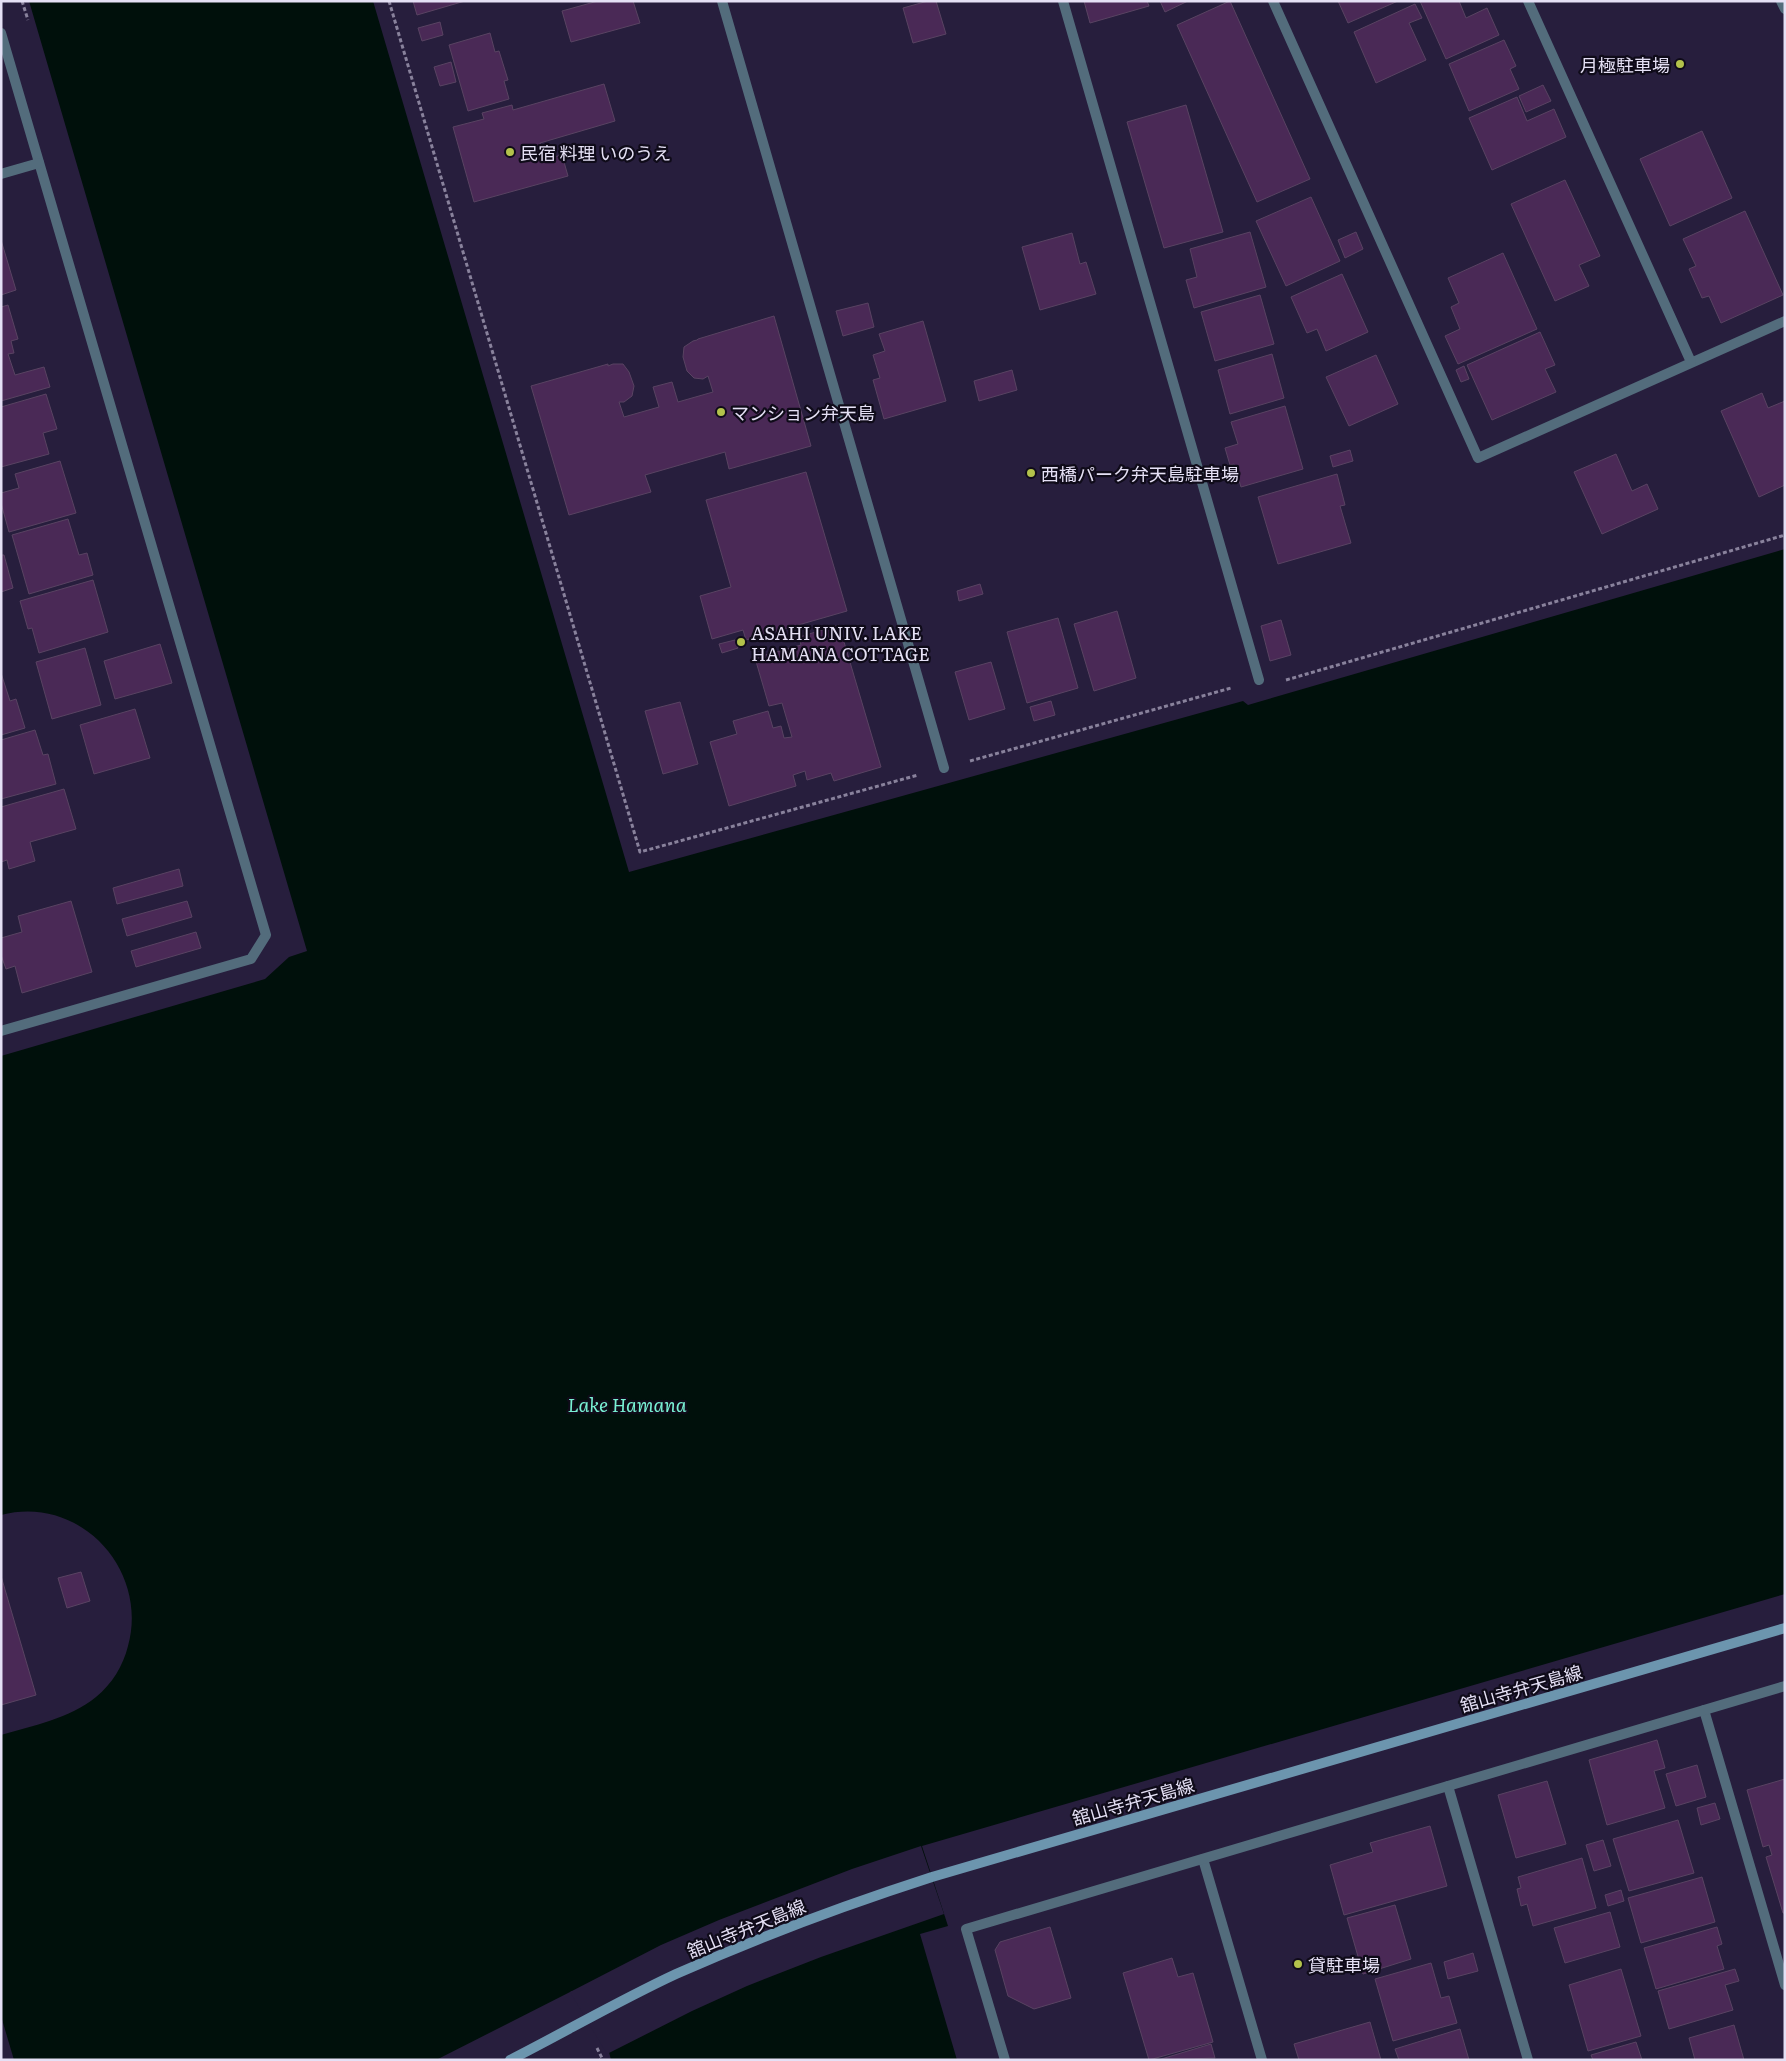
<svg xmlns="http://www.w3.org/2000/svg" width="1786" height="2061" font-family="Literata,'Noto Sans JP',serif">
  <rect width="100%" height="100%" fill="#271e3d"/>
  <path fill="#00100b" d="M 29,1 L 373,1 L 629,872 L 1243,701 L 1248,705 L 1785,549 L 1785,1594 L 922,1846 L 948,1926 L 920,1934 L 957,2060 L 611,2060 L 609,2052 L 572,1991 L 436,2060 L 1,2060 L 1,1735 C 34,1725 69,1719 96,1697 C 112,1684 123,1666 128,1646 C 149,1570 80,1494 1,1515 L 1,1056 L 265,979 L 289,957 L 307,951 Z"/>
  <g fill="#271e3d">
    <path d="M 921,1846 L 944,1914 L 821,1957 L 747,1986 L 692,2011 L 607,2054 L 570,1992 L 661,1945 L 719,1920 L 852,1869 Z"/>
    <path d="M 1,2016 L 14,2060 L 1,2060 Z"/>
  </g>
  <g fill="#4a2956" stroke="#594362">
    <path d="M 413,1 L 465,1 L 417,15 Z"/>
    <path d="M 598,1 L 633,1 L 640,23 L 571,42 L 562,11 Z"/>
    <path d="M 928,1 L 936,1 L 946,34 L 913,43 L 903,8 Z"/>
    <path d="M 1084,1 L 1147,1 L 1149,6 L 1090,23 Z"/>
    <path d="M 1160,1 L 1188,1 L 1165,12 Z"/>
    <path d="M 1230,1 L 1310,179 L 1257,202 L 1177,25 Z"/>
    <path d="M 1338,1 L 1398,1 L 1348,23 Z"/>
    <path d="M 1420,1 L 1459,1 L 1466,18 L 1487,8 L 1499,35 L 1446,59 Z"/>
    <path d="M 1415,4 L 1422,18 L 1409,23 L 1426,60 L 1376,83 L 1354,32 Z"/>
    <path d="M 440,22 L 443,35 L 422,41 L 418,28 Z"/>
    <path d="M 490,33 L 495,52 L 499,51 L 508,80 L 504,81 L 509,99 L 468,111 L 449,45 Z"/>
    <path d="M 1504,40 L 1516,66 L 1510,69 L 1519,89 L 1469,111 L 1449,64 Z"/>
    <path d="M 451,62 L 456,82 L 440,86 L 434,67 Z"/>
    <path d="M 604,84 L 615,121 L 540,143 L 545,159 L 562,155 L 568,176 L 474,202 L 453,127 L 484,119 L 482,113 L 512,105 L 513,110 Z"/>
    <path d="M 1543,85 L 1551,101 L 1526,112 L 1519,96 Z"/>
    <path d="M 1517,97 L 1527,121 L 1554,109 L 1566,137 L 1492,170 L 1469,118 Z"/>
    <path d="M 1186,105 L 1223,232 L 1164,248 L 1127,122 Z"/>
    <path d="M 1702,131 L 1732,198 L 1670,226 L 1640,159 Z"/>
    <path d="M 1565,180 L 1600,256 L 1579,265 L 1589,286 L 1555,301 L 1511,204 Z"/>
    <path d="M 1311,197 L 1340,261 L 1286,286 L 1256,221 Z"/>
    <path d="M 1745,211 L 1783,295 L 1721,323 L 1709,296 L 1702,298 L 1689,269 L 1696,266 L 1683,239 Z"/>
    <path d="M 1250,232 L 1266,287 L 1194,308 L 1186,280 L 1197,277 L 1190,249 Z"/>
    <path d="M 1356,232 L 1363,249 L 1345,258 L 1338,240 Z"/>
    <path d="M 1072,233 L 1080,264 L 1086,262 L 1096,294 L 1040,310 L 1022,247 Z"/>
    <path d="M 1,240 L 16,290 L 1,295 Z"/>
    <path d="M 1503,253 L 1537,329 L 1458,364 L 1445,336 L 1460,329 L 1451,307 L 1459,303 L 1448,278 Z"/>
    <path d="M 1342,274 L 1368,332 L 1326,351 L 1317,329 L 1307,333 L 1291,297 Z"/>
    <path d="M 1260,295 L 1274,344 L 1215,361 L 1201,312 Z"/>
    <path d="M 868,303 L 874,327 L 843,336 L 836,311 Z"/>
    <path d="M 8,305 L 18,339 L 11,341 L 14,353 L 8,354 L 15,375 L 44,367 L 50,387 L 1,401 L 1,307 Z"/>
    <path d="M 774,316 L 811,446 L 729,469 L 725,452 L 645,475 L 651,492 L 569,515 L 531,386 L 608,364 L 608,366 L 613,364 L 623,364 L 629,372 L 634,386 L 632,396 L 624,402 L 619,402 L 624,417 L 659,407 L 653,387 L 672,382 L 678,402 L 713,392 L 708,376 L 703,379 L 694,378 L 687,371 L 683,357 L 684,347 L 693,341 L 697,340 L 698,339 Z"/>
    <path d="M 923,321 L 946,401 L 884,419 L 873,380 L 880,378 L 873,355 L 885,351 L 879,334 Z"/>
    <path d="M 1540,332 L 1555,365 L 1545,369 L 1556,392 L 1492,420 L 1467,365 Z"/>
    <path d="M 1272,354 L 1284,398 L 1230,414 L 1218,370 Z"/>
    <path d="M 1376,355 L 1398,404 L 1349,426 L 1326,377 Z"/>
    <path d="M 1464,366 L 1469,379 L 1461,382 L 1456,370 Z"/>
    <path d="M 1012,370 L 1017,390 L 979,401 L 974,381 Z"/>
    <path d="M 1762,393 L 1768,408 L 1785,401 L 1785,485 L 1759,497 L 1721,411 Z"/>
    <path d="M 46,394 L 57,429 L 43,433 L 49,454 L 1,467 L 1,407 Z"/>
    <path d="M 1285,406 L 1303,469 L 1241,487 L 1234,464 L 1230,465 L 1225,448 L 1238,444 L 1231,422 Z"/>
    <path d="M 1350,450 L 1353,461 L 1333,467 L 1330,456 Z"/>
    <path d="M 1616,454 L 1632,491 L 1647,484 L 1658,509 L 1602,534 L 1574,472 Z"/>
    <path d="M 60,461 L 76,513 L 9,532 L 1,503 L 1,493 L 19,488 L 15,474 Z"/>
    <path d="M 806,472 L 847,611 L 746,640 L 743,630 L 712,639 L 700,596 L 731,587 L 706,500 Z"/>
    <path d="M 1337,474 L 1345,505 L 1340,506 L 1351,543 L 1278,564 L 1258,497 Z"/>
    <path d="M 68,519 L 79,555 L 87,553 L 93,575 L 29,594 L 12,535 Z"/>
    <path d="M 1,555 L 4,555 L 13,588 L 1,592 Z"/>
    <path d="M 93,580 L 108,632 L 39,653 L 32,628 L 28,629 L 20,601 Z"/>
    <path d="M 980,584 L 983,594 L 959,601 L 957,591 Z"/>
    <path d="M 1117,611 L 1136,678 L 1094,691 L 1074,624 Z"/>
    <path d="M 1058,618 L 1078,688 L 1027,703 L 1007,632 Z"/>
    <path d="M 1281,620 L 1291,655 L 1270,661 L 1261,626 Z"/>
    <path d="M 839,625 L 881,767 L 834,781 L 831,773 L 807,780 L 805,771 L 793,775 L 796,786 L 729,806 L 710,742 L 737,734 L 733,721 L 768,711 L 773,728 L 781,726 L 784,738 L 792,737 L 782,703 L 769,706 L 755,658 L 801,645 L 799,637 Z"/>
    <path d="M 735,640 L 738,648 L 722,653 L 719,644 Z"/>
    <path d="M 160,644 L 172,683 L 115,699 L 104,661 Z"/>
    <path d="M 85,648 L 101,705 L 52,719 L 36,662 Z"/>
    <path d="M 991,662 L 1005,709 L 969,720 L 955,672 Z"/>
    <path d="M 1,673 L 10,701 L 16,699 L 25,728 L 1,735 Z"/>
    <path d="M 1051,701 L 1055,715 L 1034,721 L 1030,707 Z"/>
    <path d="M 680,702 L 698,764 L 663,774 L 645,711 Z"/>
    <path d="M 135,709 L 150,758 L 94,774 L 80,725 Z"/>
    <path d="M 35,730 L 43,755 L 48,754 L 56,784 L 1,799 L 1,740 Z"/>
    <path d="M 64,789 L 76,829 L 30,842 L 35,861 L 9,869 L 7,860 L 1,862 L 1,807 Z"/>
    <path d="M 179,869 L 183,886 L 117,904 L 113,888 Z"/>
    <path d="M 71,901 L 92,972 L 22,993 L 15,966 L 6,969 L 1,955 L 1,938 L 22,932 L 18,916 Z"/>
    <path d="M 187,901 L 192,917 L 127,936 L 122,919 Z"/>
    <path d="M 196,932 L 201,948 L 136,967 L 131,951 Z"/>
    <path d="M 81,1572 L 90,1601 L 67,1608 L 58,1578 Z"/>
    <path d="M 1,1576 L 36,1695 L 1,1705 Z"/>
    <path d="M 1657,1740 L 1665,1768 L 1654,1771 L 1665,1808 L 1607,1825 L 1589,1760 Z"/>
    <path d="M 1697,1765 L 1706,1797 L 1676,1806 L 1666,1774 Z"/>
    <path d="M 1785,1779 L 1785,1913 L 1783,1913 L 1766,1857 L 1772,1855 L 1769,1845 L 1763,1847 L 1747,1790 Z"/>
    <path d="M 1547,1781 L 1566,1844 L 1516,1858 L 1498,1795 Z"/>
    <path d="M 1715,1803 L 1720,1819 L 1701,1825 L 1697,1808 Z"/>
    <path d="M 1678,1820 L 1694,1873 L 1629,1891 L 1613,1839 Z"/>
    <path d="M 1430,1826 L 1447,1886 L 1344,1915 L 1330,1865 L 1373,1852 L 1370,1843 Z"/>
    <path d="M 1603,1840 L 1611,1866 L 1594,1871 L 1586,1845 Z"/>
    <path d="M 1582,1858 L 1596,1908 L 1533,1926 L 1527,1904 L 1521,1906 L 1517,1889 L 1521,1888 L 1518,1877 Z"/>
    <path d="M 1702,1877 L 1715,1922 L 1641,1943 L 1628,1898 Z"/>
    <path d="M 1621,1890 L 1624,1901 L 1608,1906 L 1605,1895 Z"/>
    <path d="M 1395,1905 L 1411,1959 L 1363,1974 L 1347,1918 Z"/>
    <path d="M 1610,1912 L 1620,1947 L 1565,1963 L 1554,1928 Z"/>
    <path d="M 1050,1927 L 1071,1998 L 1034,2009 L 1008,1996 L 995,1950 L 1000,1942 Z"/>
    <path d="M 1717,1927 L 1722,1944 L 1717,1946 L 1724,1969 L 1656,1989 L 1644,1948 Z"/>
    <path d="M 1473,1953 L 1478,1971 L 1448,1979 L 1444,1962 Z"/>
    <path d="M 1172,1958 L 1178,1977 L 1193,1973 L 1213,2042 L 1149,2060 L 1123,1973 Z"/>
    <path d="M 1431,1963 L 1441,1998 L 1449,1996 L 1457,2023 L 1393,2041 L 1375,1979 Z"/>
    <path d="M 1621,1969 L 1641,2036 L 1588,2051 L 1569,1985 Z"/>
    <path d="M 1735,1969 L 1739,1981 L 1725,1985 L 1733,2010 L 1669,2029 L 1658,1991 Z"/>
    <path d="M 1370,2022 L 1381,2060 L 1299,2060 L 1294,2044 Z"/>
    <path d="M 1734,2025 L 1744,2060 L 1695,2060 L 1689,2038 Z"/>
    <path d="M 1460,2029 L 1469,2060 L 1399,2060 L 1395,2049 Z"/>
    <path d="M 1636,2042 L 1642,2060 L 1593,2060 L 1591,2055 Z"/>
    <path d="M 1211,2044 L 1215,2058 L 1158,2060 Z"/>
  </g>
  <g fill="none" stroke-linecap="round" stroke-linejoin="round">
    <g stroke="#89829c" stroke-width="3" stroke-dasharray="4 2.5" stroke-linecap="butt">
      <path d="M 22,1 L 28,20"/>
      <path d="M 389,1 L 640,852 L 918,775"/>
      <path d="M 1286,680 L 1785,535"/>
      <path d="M 970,761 L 1231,688"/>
      <path d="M 597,2048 L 602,2058 L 600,2060"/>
    </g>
    <g stroke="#536c7c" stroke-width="10">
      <path d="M 722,1 L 944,768"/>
      <path d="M 1063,1 L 1259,680"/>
      <path d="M 1273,1 L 1478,458 L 1785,321"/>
      <path d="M 1528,1 L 1691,362"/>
      <path d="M 1781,1 L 1785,9"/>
      <path d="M 1,33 L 266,935 L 251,959 L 1,1031"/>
      <path d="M 1,174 L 39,163"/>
      <path d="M 1704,1710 L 1785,1985"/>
      <path d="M 1448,1786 L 1528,2060"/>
      <path d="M 1203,1859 L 1262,2060"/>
      <path d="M 1005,2060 L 966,1929 L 1785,1686"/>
    </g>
    <path stroke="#6c95ae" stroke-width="10" d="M 510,2060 C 565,2032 620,2000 676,1974 C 759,1937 845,1905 932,1877 L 1785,1628"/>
  </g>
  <g fill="#b3c24b" stroke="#0f0b19" stroke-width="2">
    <circle cx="1680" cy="64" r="5"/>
    <circle cx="510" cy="152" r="5"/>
    <circle cx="721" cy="412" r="5"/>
    <circle cx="1031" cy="473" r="5"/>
    <circle cx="741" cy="642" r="5"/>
    <circle cx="1298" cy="1964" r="5"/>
  </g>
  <g text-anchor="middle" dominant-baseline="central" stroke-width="4.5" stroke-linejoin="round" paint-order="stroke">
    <g font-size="18" fill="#e5e0f5" stroke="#0f0b19" text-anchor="start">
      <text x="1670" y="64" text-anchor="end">月極駐車場</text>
      <text x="520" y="152">民宿 料理 いのうえ</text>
      <text x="731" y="412">マンション弁天島</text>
      <text x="1041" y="473">西橋パーク弁天島駐車場</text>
      <text x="751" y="632">ASAHI UNIV. LAKE<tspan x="751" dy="21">HAMANA COTTAGE</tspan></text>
      <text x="1308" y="1964">貸駐車場</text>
    </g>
    <g font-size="18" fill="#e5e0f5" stroke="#0f0b19">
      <text transform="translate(1521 1688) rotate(-16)">舘山寺弁天島線</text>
      <text transform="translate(1133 1801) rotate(-16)">舘山寺弁天島線</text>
      <text transform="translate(746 1928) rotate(-22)">舘山寺弁天島線</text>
    </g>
    <g font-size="19" font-style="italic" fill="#79f0d4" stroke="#0f0b19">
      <text x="627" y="1404">Lake Hamana</text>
    </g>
  </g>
  <rect width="1786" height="2061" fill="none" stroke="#e5e0f5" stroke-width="5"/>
</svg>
